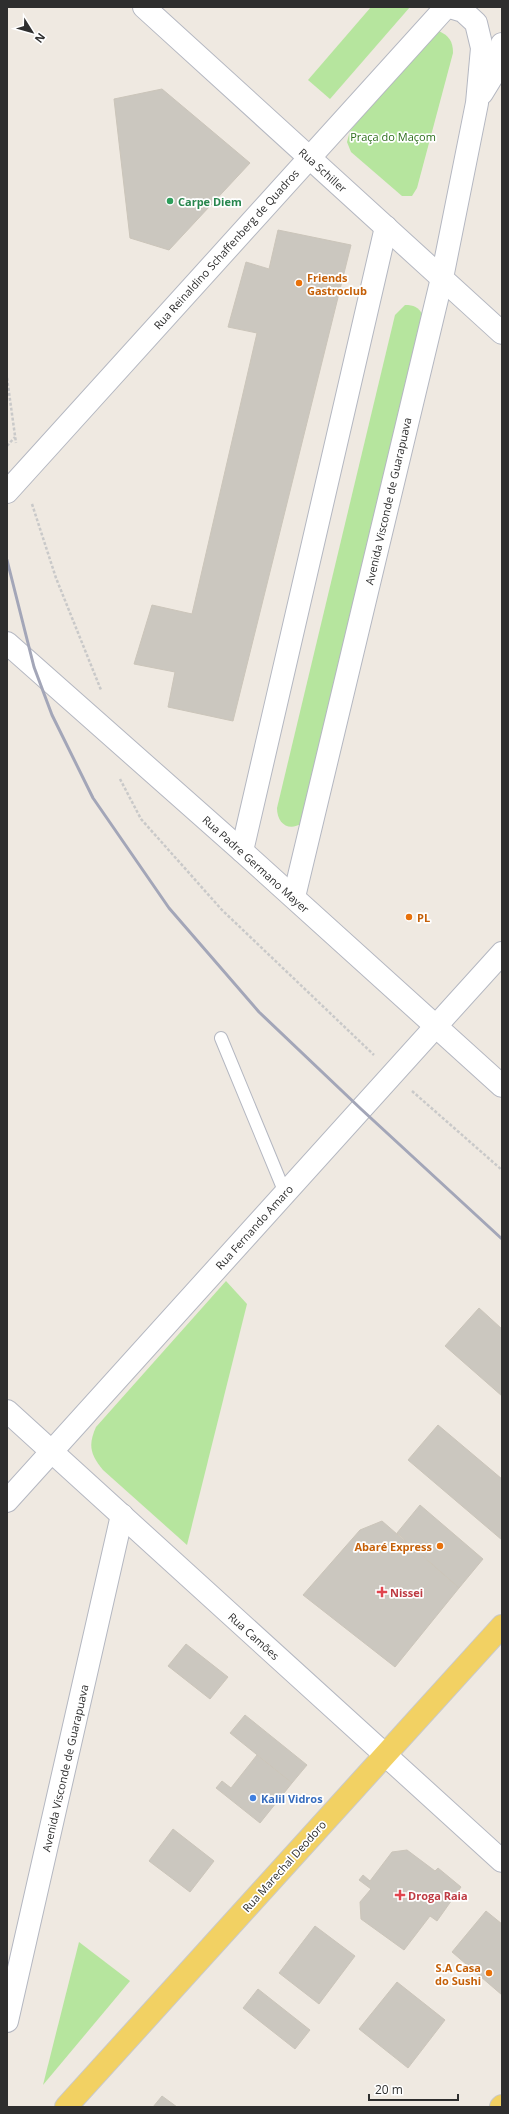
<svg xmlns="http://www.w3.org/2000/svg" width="509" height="2114" font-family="'Open Sans',sans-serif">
  <rect width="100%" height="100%" fill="#efe9e1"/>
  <g fill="#b6e59e">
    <path d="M 371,7 L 410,7 L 330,99 L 308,80 Z"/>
    <path d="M 439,31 C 449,36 453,41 453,53 L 417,188 L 412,196 L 402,196 L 351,152 L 347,142 L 350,131 L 430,32 Z"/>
    <path d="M 405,305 C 414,305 418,307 423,315 L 302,823 C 289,832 277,824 277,808 L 395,315 Z"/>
    <path d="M 226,1281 L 247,1304 L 187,1545 L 103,1470 C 90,1454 88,1445 96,1427 Z"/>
    <path d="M 79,1942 L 130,1981 L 43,2085 Z"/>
  </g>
  <g fill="#cbc7bf" stroke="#cbc5ba">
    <path d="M 162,89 L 250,163 L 169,250 L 130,238 L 114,99 Z"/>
    <path d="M 278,230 L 351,245 L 233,721 L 168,707 L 175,672 L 134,664 L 152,605 L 192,614 L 257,333 L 228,327 L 246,262 L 269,269 Z"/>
    <path d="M 479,1308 L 502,1329 L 502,1396 L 445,1346 Z"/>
    <path d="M 438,1425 L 502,1479 L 502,1540 L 408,1460 Z"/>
    <path d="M 420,1505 L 483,1559 L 459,1588 L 397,1533 Z"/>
    <path d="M 382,1521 L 459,1588 L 395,1667 L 303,1595 L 360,1530 Z"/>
    <path d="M 186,1644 L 228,1677 L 210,1699 L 168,1666 Z"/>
    <path d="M 245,1715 L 307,1765 L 292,1783 L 230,1733 Z"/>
    <path d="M 257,1755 L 292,1783 L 260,1823 L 216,1788 L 222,1781 L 231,1788 Z"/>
    <path d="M 173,1829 L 214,1861 L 190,1892 L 149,1861 Z"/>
    <path d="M 407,1850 L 435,1871 L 438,1868 L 461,1887 L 437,1921 L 430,1916 L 404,1950 L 361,1919 L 360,1902 L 371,1889 L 359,1880 L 363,1875 L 370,1881 L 392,1852 Z"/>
    <path d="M 486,1911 L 502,1924 L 502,1995 L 452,1952 Z"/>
    <path d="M 315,1926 L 355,1956 L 319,2004 L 279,1973 Z"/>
    <path d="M 397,1982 L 445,2020 L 408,2068 L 359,2029 Z"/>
    <path d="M 258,1989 L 310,2030 L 295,2049 L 243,2008 Z"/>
    <path d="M 162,2096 L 177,2107 L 153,2107 Z"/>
  </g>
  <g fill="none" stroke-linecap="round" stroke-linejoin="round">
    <g stroke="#b4b7c1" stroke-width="14">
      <path id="lane" d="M 221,1038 L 285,1193"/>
    </g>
    <g stroke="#b4b7c1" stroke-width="24">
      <g id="street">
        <path d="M 144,7 L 502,333"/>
        <path d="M 482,93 L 493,75 L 502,44"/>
        <path d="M 242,851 L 386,227"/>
        <path d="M 294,897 L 442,278 L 477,103 L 482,48 L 476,23 L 463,11 L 450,7"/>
        <path d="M 7,1411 L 502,1861"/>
        <path d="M 7,1501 L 502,953"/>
        <path d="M 7,2021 L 122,1515"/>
      </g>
    </g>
    <g stroke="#b4b7c1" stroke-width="24">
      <g id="secondary">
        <path d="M 7,492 L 446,7"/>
        <path d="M 7,643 L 242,851 L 502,1086"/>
      </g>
    </g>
    <g stroke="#c9c9c9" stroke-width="24">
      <g id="primary">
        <path d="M 66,2107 L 502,1626"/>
        <path d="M 501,2107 L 502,2106"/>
      </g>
    </g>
    <g stroke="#c9c9c9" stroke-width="2.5" stroke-dasharray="3 2" stroke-linecap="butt">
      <path d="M 7,378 L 16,443"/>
      <path d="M 7,446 L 15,437"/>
      <path d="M 32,504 L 56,578 L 101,690"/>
      <path d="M 120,779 L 141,819 L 222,910 L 374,1055"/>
      <path d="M 412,1091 L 502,1170"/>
    </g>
    <use href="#lane" stroke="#fff" stroke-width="12"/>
    <use href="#street" stroke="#fff" stroke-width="22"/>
    <use href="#secondary" stroke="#fff" stroke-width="22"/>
    <use href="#primary" stroke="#f2d163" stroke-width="22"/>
    <path stroke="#a3a6b8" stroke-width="3" d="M 7,560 L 34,667 L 52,715 L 93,798 L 169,908 L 259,1012 L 361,1109 L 502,1239"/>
  </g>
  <circle fill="#2e9e5b" stroke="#fff" stroke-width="1.5" cx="170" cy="201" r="4"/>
  <g fill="#e8710a" stroke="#fff" stroke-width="1.5">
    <circle cx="299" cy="283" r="4"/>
    <circle cx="409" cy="917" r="4"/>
    <circle cx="440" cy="1546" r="4"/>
    <circle cx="489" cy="1973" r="4"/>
  </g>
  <g fill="#e0444e" stroke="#fff" stroke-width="1.5">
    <path d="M380 1586h4v4h4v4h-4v4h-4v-4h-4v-4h4z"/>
    <path d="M398 1889h4v4h4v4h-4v4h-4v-4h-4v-4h4z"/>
  </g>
  <circle fill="#3f7fe0" stroke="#fff" stroke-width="1.5" cx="253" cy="1798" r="4"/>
  <g text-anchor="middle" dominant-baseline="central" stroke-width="3.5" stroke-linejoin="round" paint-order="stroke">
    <g font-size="11" fill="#2c6e1b" stroke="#fff">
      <text x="393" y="136">Praça do Maçom</text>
    </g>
    <g font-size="11" fill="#2e2e2e" stroke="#fff">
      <text transform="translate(323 170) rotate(42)">Rua Schiller</text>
      <text transform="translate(226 249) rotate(-48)">Rua Reinaldino Schaffenberg de Quadros</text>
      <text transform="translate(388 501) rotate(-77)">Avenida Visconde de Guarapuava</text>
      <text transform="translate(256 864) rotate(42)">Rua Padre Germano Mayer</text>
      <text transform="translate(254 1227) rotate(-48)">Rua Fernando Amaro</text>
      <text transform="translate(254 1636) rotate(42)">Rua Camões</text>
      <text transform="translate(65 1768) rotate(-77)">Avenida Visconde de Guarapuava</text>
      <text transform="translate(284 1866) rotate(-48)">Rua Marechal Deodoro</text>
    </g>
    <g font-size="11" font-weight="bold" fill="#27864d" stroke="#fff" text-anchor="start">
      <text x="178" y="201">Carpe Diem</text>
    </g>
    <g font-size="11" font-weight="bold" fill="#c56008" stroke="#fff" text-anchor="start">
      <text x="307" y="277">Friends<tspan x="307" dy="13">Gastroclub</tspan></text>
      <text x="417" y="917">PL</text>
      <text x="432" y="1546" text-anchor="end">Abaré Express</text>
      <text x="481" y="1967" text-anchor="end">S.A Casa<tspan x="481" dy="13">do Sushi</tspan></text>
    </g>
    <g font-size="11" font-weight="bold" fill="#be3a42" stroke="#fff" text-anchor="start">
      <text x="390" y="1592">Nissei</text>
      <text x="408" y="1895">Droga Raia</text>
    </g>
    <g font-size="11" font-weight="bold" fill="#366cbe" stroke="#fff" text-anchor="start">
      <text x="261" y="1798">Kalil Vidros</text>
    </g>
  </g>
  <rect width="509" height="2114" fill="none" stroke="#2e2e2e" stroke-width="16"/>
  <g transform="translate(32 32) rotate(127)" stroke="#ffffff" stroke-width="3" paint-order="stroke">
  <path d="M0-3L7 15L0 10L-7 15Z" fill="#2e2e2e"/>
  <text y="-6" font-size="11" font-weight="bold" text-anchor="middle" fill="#2e2e2e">N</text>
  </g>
  <path d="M369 2094v6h89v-6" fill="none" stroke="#2e2e2e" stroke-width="2"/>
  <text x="375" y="2094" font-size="12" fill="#2e2e2e" stroke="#ffffff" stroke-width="3" paint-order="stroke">20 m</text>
</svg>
